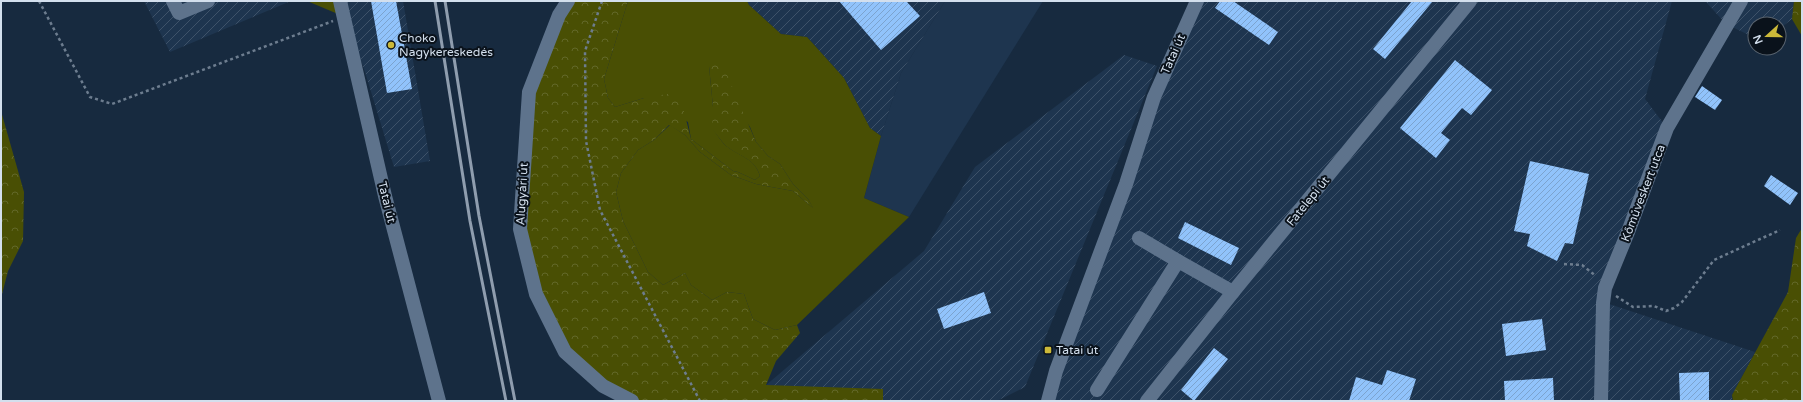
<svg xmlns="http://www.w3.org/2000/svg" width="1803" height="402" font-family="'Varela Round',sans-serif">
  <defs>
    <pattern id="industrial-furrows" width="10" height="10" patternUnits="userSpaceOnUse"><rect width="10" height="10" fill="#1e354f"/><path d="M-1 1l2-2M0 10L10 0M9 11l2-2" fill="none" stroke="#3e5269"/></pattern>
    <pattern id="forest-crowns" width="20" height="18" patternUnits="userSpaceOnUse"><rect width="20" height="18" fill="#494f04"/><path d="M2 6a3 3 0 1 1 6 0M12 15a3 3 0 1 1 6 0" fill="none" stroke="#626829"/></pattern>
    <pattern id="building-hatch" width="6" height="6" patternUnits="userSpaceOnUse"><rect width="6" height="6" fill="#91c3fb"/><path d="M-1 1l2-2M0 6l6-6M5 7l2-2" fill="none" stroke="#7ca3ce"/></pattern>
  </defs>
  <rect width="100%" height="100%" fill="#172a3f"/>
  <path fill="#1e354f" d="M 945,1 L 1043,1 L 909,217 L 864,198 L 881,136 L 901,73 Z"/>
  <g fill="url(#industrial-furrows)">
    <path d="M 144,1 L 291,1 L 170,52 Z"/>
    <path d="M 342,1 L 403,1 L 430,161 L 394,167 L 365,72 L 345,17 Z"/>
    <path d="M 747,1 L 945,1 L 901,73 L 881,136 L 870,128 L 844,78 L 807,37 L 781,34 L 749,5 Z"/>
    <path d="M 1197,1 L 1672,1 L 1645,99 L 1667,128 L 1603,302 L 1755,352 L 1732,395 L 1732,401 L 1054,401 L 1056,371 Z"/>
    <path d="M 1705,1 L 1794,1 L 1792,19 L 1779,29 L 1779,24 L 1755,24 L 1755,38 L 1726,24 Z"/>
    <path d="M 1124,55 L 1157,66 L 1025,387 L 997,401 L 883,401 L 882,389 L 765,386 L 924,251 L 975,167 Z"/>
  </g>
  <g fill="#494f04">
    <path d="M 307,1 L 342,1 L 345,17 Z"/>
    <path d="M 628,1 L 747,1 L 749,5 L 781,34 L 807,37 L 844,78 L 870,128 L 881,136 L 864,198 L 909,217 L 797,325 L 775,330 L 753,319 L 744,294 L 727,292 L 712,300 L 691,285 L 685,273 L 663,285 L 648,272 L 623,221 L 616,192 L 621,173 L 638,150 L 654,140 L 670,125 L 685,135 L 700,152 L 731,175 L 756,184 L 793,191 L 813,208 L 808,199 L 793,184 L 780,164 L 768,156 L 756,142 L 750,127 L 709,66 L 713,107 L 713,129 C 716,134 720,139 724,144 C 737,156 755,157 760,176 L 755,180 L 738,172 L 733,171 L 691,139 L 688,122 L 644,98 L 615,107 L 608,98 L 604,79 Z"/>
  </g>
  <g fill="url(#forest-crowns)">
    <path d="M 568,1 L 628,1 L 604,79 L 608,98 L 615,107 L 644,98 L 679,92 L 691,139 L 733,171 L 738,172 L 755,180 L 760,176 C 755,157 736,156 724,144 C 720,139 716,134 712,129 L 713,107 L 709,66 L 715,64 L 725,70 L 756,142 L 768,156 L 780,164 L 793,184 L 808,199 L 814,209 L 793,191 L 756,184 L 731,175 L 700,152 L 685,135 L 669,125 L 654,140 L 638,150 L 621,173 L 616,192 L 623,221 L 648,272 L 663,285 L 685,273 L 691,285 L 712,300 L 727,292 L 744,294 L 753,319 L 775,330 L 797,325 L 800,333 L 776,361 L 766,385 L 883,389 L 883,401 L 632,401 L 565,352 L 536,294 L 520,229 L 529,92 Z"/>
    <path d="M 1794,1 L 1802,1 L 1802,36 L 1792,19 Z"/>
    <path d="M 1,111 L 24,192 L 23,241 L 8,271 L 1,298 Z"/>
    <path d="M 1802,228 L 1802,401 L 1733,401 L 1732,395 L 1788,292 L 1796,238 Z"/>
  </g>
  <g fill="url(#building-hatch)">
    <path d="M 371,1 L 396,1 L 412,89 L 387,93 Z"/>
    <path d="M 839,1 L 906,1 L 920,16 L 881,50 Z"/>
    <path d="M 1220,1 L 1233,1 L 1278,32 L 1269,45 L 1215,8 Z"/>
    <path d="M 1412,1 L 1433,1 L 1385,59 L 1373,49 Z"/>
    <path d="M 1455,60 L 1492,90 L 1471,115 L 1462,108 L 1441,133 L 1450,140 L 1436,158 L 1400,128 Z"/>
    <path d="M 1702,86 L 1722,100 L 1715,110 L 1695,97 Z"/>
    <path d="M 1530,161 L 1589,174 L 1573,244 L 1565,243 L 1557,261 L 1527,246 L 1530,234 L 1514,231 Z"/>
    <path d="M 1771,175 L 1798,193 L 1790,205 L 1764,186 Z"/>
    <path d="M 1185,222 L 1239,248 L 1231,265 L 1178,238 Z"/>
    <path d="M 984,292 L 991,313 L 944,329 L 937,309 Z"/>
    <path d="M 1542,319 L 1546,350 L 1506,356 L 1502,324 Z"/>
    <path d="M 1214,348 L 1228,359 L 1194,401 L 1181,390 Z"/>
    <path d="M 1387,370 L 1416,379 L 1409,401 L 1349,401 L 1356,377 L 1382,385 Z"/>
    <path d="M 1709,372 L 1709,401 L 1680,401 L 1679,373 Z"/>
    <path d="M 1553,378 L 1554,401 L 1505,401 L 1504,381 Z"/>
  </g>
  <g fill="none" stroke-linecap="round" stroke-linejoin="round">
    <g stroke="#6d7d8f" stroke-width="2.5" stroke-dasharray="3 3" stroke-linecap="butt">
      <path d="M 39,1 L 90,97 L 112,104 L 333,21"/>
      <path d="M 602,1 L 585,51 L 586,141 L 600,210 L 700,401"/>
      <path d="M 1564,264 L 1582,265 L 1596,276"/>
      <path d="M 1616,296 L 1633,307 L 1654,306 L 1666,311 L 1674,308 L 1682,302 L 1714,260 L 1780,230"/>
    </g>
    <g stroke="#5e738c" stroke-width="14">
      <path d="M 173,1 L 179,13 L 208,1"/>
      <path d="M 340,1 L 385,196 L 439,401"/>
      <path d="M 568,1 L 559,15 L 529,92 L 520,229 L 536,294 L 565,352 L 603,386 L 632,401"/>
      <path d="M 1139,238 L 1178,261"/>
      <path d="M 1097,390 L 1178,261 L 1233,292"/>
      <path d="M 1048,401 L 1056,371 L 1126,184 L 1154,97 L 1197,1"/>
      <path d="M 1147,401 L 1233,292 L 1470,1"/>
      <path d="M 1601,401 L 1603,303 L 1605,288 L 1628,232 L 1667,128 L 1741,1"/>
    </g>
    <g stroke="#8f9dae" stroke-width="3">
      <path d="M 435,1 L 470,221 L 506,401"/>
      <path d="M 445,1 L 479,216 L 515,401"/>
    </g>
  </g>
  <g fill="#ccb939" stroke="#0a121b" stroke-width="1.5">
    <circle cx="391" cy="45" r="4"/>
    <rect x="1044" y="346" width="8" height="8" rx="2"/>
  </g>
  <g text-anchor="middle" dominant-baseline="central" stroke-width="4" stroke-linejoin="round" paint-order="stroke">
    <g font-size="12" fill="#d3dfed" stroke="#0a121b" text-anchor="start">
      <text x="399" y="38">Choko<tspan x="399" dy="14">Nagykereskedés</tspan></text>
      <text x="1056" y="350">Tatai út</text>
    </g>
    <g font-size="12" fill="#d3dfed" stroke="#0a121b">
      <text transform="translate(1173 54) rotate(-66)">Tatai út</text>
      <text transform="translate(1643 193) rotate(-69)">Kőműveskert utca</text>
      <text transform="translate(522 194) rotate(-87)">Alugyári út</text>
      <text transform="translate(1308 201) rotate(-51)">Fatelepi út</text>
      <text transform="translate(387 202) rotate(76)">Tatai út</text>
    </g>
  </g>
  <rect width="1803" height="402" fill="none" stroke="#d3dfed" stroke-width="4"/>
  <g transform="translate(1767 36) rotate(249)"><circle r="19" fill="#0a121b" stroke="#5a646f"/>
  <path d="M0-3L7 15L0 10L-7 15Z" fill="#ccb939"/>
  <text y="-6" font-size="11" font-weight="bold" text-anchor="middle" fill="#d3dfed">N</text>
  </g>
</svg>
